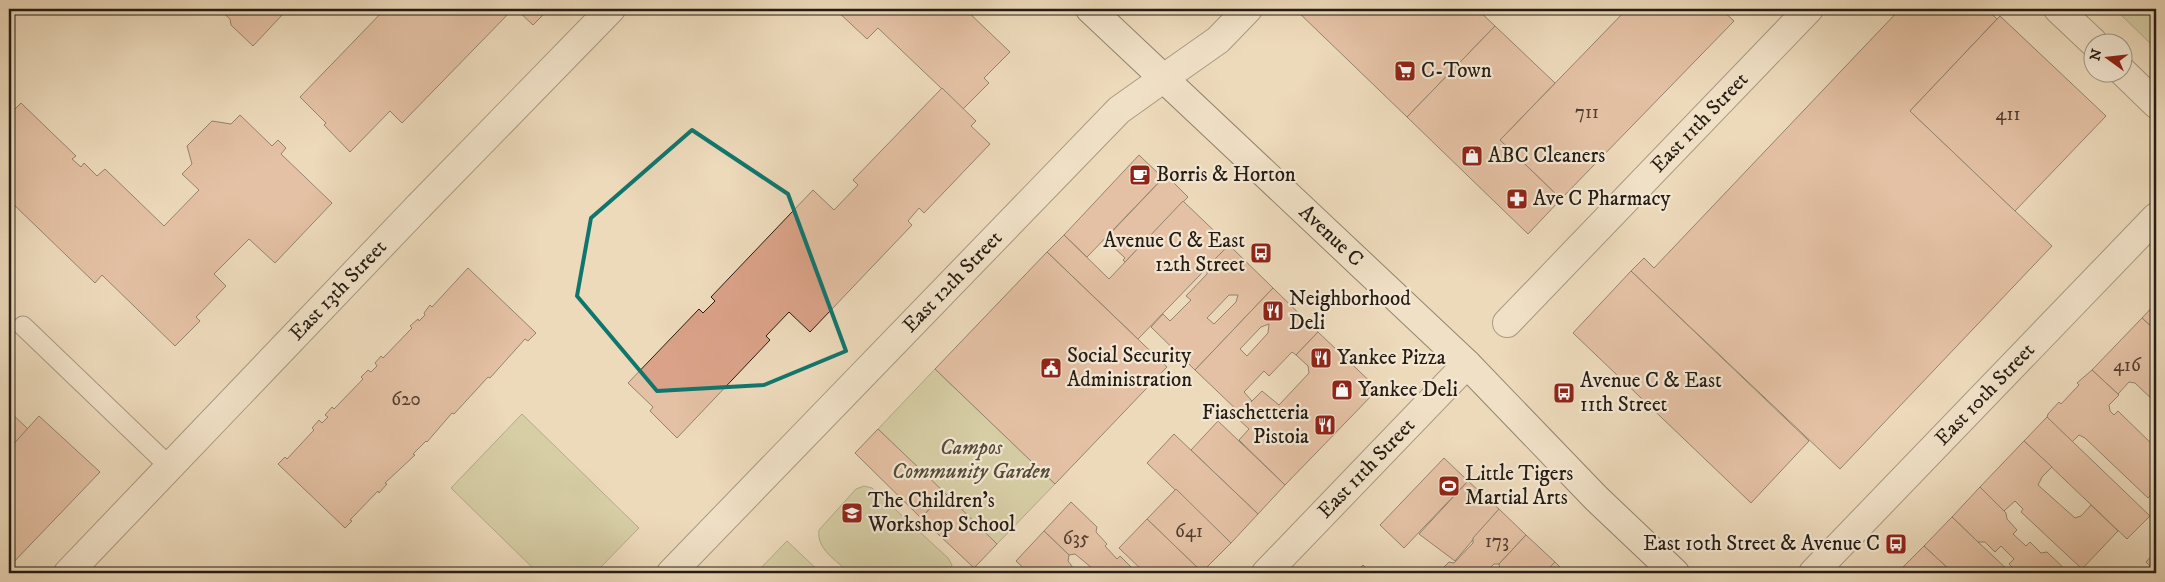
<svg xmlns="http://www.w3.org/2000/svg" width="2165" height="582" font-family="'IM FELL DW Pica',serif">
  <rect width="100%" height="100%" fill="#eddabb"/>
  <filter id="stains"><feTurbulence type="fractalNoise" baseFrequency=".004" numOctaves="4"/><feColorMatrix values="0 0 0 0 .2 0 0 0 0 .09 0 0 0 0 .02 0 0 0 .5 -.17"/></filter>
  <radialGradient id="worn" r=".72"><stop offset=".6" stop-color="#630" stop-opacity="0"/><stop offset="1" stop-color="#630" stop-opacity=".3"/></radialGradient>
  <g fill="#bdbe8d" stroke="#716d50">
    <path d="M 2115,9 L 2156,9 L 2156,49 Z"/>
    <path d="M 935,369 L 1055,484 L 997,544 L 878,429 Z"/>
    <path d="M 522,414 L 639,528 L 595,573 L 538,573 L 451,488 Z"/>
    <path d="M 864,486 L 872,488 L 948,558 L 952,565 L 949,573 L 850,573 C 837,561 816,549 819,530 L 856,489 Z"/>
    <path d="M 787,541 L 821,573 L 756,573 Z"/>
  </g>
  <g fill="#daa288" stroke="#251c13" fill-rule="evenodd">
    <path d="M 219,9 L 278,9 L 283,14 L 253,46 L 231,25 L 230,19 Z"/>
    <path d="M 385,9 L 513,9 L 402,123 L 390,111 L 350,152 L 324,125 L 326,123 L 300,97 Z"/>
    <path d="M 516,9 L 549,9 L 533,25 Z"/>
    <path d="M 835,9 L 965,9 L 1010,52 L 984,78 L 989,83 L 963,109 L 878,28 L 867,39 Z"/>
    <path d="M 1295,9 L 1477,9 L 1495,26 L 1407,117 Z"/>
    <path d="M 1627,9 L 1721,9 L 1734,21 L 1561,199 L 1500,140 Z"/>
    <path d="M 1900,9 L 1986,9 L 1997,19 L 1910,111 L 2052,246 L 1840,469 L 1631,271 L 1644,258 L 1654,268 Z"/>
    <path d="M 2000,16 L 2106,116 L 2015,211 L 1910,111 Z"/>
    <path d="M 1495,26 L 1555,83 L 1500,140 L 1561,199 L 1528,234 L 1407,117 Z"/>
    <path d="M 942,88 L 976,121 L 971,126 L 990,144 L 924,213 L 919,208 L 908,221 L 912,225 L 810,332 L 789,312 L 766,336 L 770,340 L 677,438 L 650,411 L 653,407 L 628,383 L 699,309 L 703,313 L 715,301 L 711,297 L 813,190 L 834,210 L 858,185 L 853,180 Z"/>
    <path d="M 21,103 L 76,156 L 72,159 L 81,167 L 84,163 L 97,176 L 105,169 L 164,226 L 199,190 L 182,174 L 192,164 L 187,146 L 212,121 L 231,124 L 240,115 L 272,146 L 278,140 L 286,148 L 281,154 L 332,203 L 275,263 L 249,239 L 214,274 L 226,286 L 196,317 L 200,321 L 175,346 L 102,275 L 95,283 L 9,200 L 9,115 Z"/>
    <path d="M 1139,155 L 1163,178 L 1087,257 L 1064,235 Z"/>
    <path d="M 1166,175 L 1188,197 L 1125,262 L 1123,260 L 1125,258 L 1105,239 Z"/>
    <path d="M 1183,201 L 1229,245 L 1138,339 L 1047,252 L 1064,235 L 1109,279 Z"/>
    <path d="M 1229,245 L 1273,288 L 1195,370 L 1151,327 L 1163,314 L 1170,321 L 1191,300 L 1186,296 L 1207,274 L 1208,266 ZM 1229,295 L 1238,295 L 1236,302 L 1214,324 L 1207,318 Z"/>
    <path d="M 1047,252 L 1167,367 L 1055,484 L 935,369 Z"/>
    <path d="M 468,268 L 536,333 L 528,341 L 525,339 L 490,378 L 488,377 L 454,414 L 452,413 L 427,442 L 426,441 L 413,454 L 415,455 L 385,483 L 387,484 L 379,493 L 378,491 L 350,520 L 352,521 L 345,528 L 278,464 L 285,457 L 287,459 L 314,430 L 312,428 L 319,420 L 322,423 L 328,417 L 325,415 L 332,407 L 334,409 L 363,379 L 361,377 L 368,370 L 371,372 L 377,366 L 375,363 L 381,356 L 383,358 L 412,328 L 410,326 L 418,319 L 419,321 L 425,315 L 424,313 L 430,305 L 432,307 Z"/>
    <path d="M 1631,271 L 1809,441 L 1751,503 L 1573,333 Z"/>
    <path d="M 1273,288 L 1318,332 L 1296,355 L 1292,352 L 1269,376 L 1264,371 L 1244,392 L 1252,401 L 1240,413 L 1195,370 ZM 1269,324 L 1268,333 L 1247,356 L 1240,349 L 1261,327 Z"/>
    <path d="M 2156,303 L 2156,331 L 2142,318 Z"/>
    <path d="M 2142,318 L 2156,331 L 2156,403 L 2135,383 L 2129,382 L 2118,394 L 2092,370 Z"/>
    <path d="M 1318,332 L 1378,389 L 1285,485 L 1239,440 L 1249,429 L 1236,417 L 1262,391 L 1279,405 L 1309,373 L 1308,366 L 1296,355 Z"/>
    <path d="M 2092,370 L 2119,395 L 2109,405 L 2110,411 L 2114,415 L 2118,411 L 2156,448 L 2156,489 L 2148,498 L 2085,438 L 2079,435 L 2072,442 L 2047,417 L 2048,414 L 2059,402 L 2061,404 L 2079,385 L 2077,383 Z"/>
    <path d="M 9,411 L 28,429 L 9,449 Z"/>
    <path d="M 39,416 L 100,472 L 9,567 L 9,449 Z"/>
    <path d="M 2047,417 L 2150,516 L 2127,539 L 2024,441 Z"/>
    <path d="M 1218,421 L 1285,485 L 1258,514 L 1191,450 Z"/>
    <path d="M 878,429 L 945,493 L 921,518 L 855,453 Z"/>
    <path d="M 1174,434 L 1258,514 L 1231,543 L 1147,463 Z"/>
    <path d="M 2024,441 L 2052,467 L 2042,477 L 2038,485 L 2075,518 L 2081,516 L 2091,505 L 2118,531 L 2082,569 L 2021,512 L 2023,509 L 2015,501 L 2004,511 L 1980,487 Z"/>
    <path d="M 1444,458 L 1468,481 L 1404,548 L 1380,525 Z"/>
    <path d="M 1468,481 L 1499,509 L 1455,561 L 1419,534 Z"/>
    <path d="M 1980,487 L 2006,513 L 2007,519 L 2017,530 L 2013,534 L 2026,546 L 2030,542 L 2041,553 L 2047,552 L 2069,573 L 2018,573 L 2009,564 L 2014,559 L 2001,546 L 1995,552 L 1985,542 L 1978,542 L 1952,517 Z"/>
    <path d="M 1176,489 L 1231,543 L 1202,572 L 1147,519 Z"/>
    <path d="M 945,493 L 997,544 L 974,568 L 921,518 Z"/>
    <path d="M 1071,502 L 1097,527 L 1096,532 L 1107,544 L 1105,546 L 1117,559 L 1120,556 L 1137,573 L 1098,573 L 1075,554 L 1069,555 L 1044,531 Z"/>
    <path d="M 1499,509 L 1526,535 L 1499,564 L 1494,564 L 1485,573 L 1438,573 L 1449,562 L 1454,563 L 1473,543 L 1473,538 Z"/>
    <path d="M 1952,517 L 1978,542 L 2011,573 L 1953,573 L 1924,546 Z"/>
    <path d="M 1147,519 L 1202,572 L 1201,573 L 1145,573 L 1119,548 Z"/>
    <path d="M 1044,531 L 1069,555 L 1068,561 L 1077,573 L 1029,573 L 1016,561 Z"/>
    <path d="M 1526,535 L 1555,562 L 1544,573 L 1497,573 L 1500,570 L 1499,564 Z"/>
    <path d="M 1924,546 L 1953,573 L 1952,573 L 1898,572 Z"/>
    <path d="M 2156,551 L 2156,572 L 2146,562 Z"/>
    <path d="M 1555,562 L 1566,573 L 1544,573 Z"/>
    <path d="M 1363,565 L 1371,573 L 1355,573 Z"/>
  </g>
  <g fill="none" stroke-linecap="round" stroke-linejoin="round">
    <g stroke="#574c3d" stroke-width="21">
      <path id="service" d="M 23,326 L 170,467"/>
    </g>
    <g stroke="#574c3d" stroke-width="30">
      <g id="pedestrian">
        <path d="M 1164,78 L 1218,40 L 1248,9"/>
        <path d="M 418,207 L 611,9"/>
        <path id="s1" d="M 1507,323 L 1809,9"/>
      </g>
    </g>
    <g stroke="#574c3d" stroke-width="30">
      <g id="minor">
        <path d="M 2058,9 L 2093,42"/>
        <path d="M 2122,71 L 2156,104"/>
        <path id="s2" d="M 68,573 L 418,207"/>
        <path id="s3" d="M 671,573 L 1119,110 L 1164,78"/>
        <path id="s4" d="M 1266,573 L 1467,364"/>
      </g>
    </g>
    <g stroke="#574c3d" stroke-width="30">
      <g id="tertiary">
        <path id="s5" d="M 1813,573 L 2156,217"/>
      </g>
    </g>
    <g stroke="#251c13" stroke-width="30">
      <g id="secondary">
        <path id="s6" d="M 1090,9 L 1467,364 L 1596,498 L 1675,573"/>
      </g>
    </g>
    <use href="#service" stroke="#f3e7d3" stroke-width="19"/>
    <use href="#pedestrian" stroke="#f3e7d3" stroke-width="28"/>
    <use href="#minor" stroke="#f3e7d3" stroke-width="28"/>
    <use href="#tertiary" stroke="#f3e7d3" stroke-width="28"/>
    <use href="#secondary" stroke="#f3e7d3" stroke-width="28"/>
  </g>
  <path d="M0 0H2165V582H0ZM 692,130 L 788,194 L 846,351 L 764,385 L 657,391 L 577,296 L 591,218 Z" fill="#eddabb" fill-opacity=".55" fill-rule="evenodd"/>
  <path fill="none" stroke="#0f766e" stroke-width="4" stroke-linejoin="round" d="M 692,130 L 788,194 L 846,351 L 764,385 L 657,391 L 577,296 L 591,218 Z"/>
  <defs>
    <g id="supermarket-square" transform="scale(1.125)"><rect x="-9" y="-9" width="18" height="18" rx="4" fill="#8f2418" stroke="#f3e7d3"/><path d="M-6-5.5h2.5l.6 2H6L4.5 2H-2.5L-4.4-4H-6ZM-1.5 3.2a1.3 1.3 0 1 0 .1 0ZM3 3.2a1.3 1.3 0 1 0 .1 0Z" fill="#fff"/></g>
    <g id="shop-square" transform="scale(1.125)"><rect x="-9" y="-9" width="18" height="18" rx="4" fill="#8f2418" stroke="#f3e7d3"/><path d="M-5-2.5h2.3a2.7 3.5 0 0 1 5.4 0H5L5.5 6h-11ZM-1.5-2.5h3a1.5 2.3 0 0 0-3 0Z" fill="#fff"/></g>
    <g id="cafe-square" transform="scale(1.125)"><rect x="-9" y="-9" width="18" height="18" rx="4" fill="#8f2418" stroke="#f3e7d3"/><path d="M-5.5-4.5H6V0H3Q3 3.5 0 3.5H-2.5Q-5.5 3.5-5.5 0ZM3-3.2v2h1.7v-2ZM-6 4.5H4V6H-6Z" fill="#fff"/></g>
    <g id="pharmacy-square" transform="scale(1.125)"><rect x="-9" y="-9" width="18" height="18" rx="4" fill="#8f2418" stroke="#f3e7d3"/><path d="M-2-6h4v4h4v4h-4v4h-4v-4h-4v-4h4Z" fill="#fff"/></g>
    <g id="bus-square" transform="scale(1.125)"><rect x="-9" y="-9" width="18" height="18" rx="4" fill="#8f2418" stroke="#f3e7d3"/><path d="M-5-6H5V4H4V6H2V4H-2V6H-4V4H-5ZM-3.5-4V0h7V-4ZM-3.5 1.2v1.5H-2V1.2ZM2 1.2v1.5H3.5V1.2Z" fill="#fff"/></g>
    <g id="restaurant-square" transform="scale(1.125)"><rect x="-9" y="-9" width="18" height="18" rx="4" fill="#8f2418" stroke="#f3e7d3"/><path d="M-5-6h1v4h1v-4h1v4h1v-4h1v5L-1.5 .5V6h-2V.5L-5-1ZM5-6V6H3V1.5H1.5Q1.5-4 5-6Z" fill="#fff"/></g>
    <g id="civic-square" transform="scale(1.125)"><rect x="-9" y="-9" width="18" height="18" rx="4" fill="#8f2418" stroke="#f3e7d3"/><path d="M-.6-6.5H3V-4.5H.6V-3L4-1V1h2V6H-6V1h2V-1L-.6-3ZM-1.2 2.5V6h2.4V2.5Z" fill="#fff"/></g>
    <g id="stadium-square" transform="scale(1.125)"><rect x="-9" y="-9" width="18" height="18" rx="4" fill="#8f2418" stroke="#f3e7d3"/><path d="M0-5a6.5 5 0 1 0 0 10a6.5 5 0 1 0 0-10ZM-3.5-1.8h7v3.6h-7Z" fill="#fff"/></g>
    <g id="school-square" transform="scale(1.125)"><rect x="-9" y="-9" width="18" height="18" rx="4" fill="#8f2418" stroke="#f3e7d3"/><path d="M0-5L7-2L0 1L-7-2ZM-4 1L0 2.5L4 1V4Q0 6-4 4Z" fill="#fff"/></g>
  </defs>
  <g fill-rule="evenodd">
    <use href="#supermarket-square" x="1405" y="71"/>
    <use href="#shop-square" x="1472" y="156"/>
    <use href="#cafe-square" x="1140" y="175"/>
    <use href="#pharmacy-square" x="1517" y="199"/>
    <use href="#bus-square" x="1261" y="253"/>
    <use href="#restaurant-square" x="1273" y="311"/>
    <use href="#restaurant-square" x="1321" y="358"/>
    <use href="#civic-square" x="1051" y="368"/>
    <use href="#shop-square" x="1342" y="390"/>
    <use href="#bus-square" x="1564" y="393"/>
    <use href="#restaurant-square" x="1325" y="425"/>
    <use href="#stadium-square" x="1449" y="486"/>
    <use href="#school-square" x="852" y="513"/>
    <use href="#bus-square" x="1896" y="544"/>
  </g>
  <g text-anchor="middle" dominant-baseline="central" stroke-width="4.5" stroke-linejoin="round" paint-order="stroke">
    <g font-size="19" fill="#523e30">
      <text x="1587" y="112">711</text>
      <text x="2008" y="114">411</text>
      <text x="2127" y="365">416</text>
      <text x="406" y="399">620</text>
      <text x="1189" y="531">641</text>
      <text x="1076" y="538">635</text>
      <text x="1497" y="541">173</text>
    </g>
    <g font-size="21" fill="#251c13" stroke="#f3e7d3" text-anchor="start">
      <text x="1421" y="71">C-Town</text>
      <text x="1488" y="156">ABC Cleaners</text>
      <text x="1156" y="175">Borris &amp; Horton</text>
      <text x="1533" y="199">Ave C Pharmacy</text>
      <text x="1245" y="241" text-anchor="end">Avenue C &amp; East<tspan x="1245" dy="24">12th Street</tspan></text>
      <text x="1289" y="299">Neighborhood<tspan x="1289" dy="24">Deli</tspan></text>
      <text x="1067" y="356">Social Security<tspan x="1067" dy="24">Administration</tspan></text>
      <text x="1337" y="358">Yankee Pizza</text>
      <text x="1580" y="381">Avenue C &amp; East<tspan x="1580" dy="24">11th Street</tspan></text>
      <text x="1358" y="390">Yankee Deli</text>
      <text x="1309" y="413" text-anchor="end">Fiaschetteria<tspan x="1309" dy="24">Pistoia</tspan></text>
      <text x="1465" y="474">Little Tigers<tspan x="1465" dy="24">Martial Arts</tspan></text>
      <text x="868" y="501">The Children's<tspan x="868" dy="24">Workshop School</tspan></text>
      <text x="1880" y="544" text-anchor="end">East 10th Street &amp; Avenue C</text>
    </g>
    <g font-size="21" fill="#251c13" stroke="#f3e7d3">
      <text stroke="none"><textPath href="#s1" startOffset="278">East 11th Street</textPath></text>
      <text stroke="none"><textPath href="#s6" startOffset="331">Avenue C</textPath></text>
      <text stroke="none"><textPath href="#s3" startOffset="405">East 12th Street</textPath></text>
      <text stroke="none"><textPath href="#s2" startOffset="391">East 13th Street</textPath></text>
      <text stroke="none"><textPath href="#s5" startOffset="248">East 10th Street</textPath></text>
      <text stroke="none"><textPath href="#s4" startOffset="145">East 11th Street</textPath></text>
    </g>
    <g font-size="21" font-style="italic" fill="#534d38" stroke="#f3e7d3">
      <text x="971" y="448">Campos<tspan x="971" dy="24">Community Garden</tspan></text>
    </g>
  </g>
  <rect width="2165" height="582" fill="none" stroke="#eddabb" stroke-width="30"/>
  <rect x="10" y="10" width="2145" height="562" fill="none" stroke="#251c13" stroke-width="2.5"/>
  <rect x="15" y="15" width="2135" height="552" fill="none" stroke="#251c13"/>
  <g transform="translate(2108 58) rotate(285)"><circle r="24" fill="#f3e7d3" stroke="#a19686"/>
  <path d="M0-4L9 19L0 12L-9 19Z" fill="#8f2418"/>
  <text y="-8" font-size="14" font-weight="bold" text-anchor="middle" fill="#251c13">N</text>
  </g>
  <rect width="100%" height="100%" filter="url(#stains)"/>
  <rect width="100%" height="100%" fill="url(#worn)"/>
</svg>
